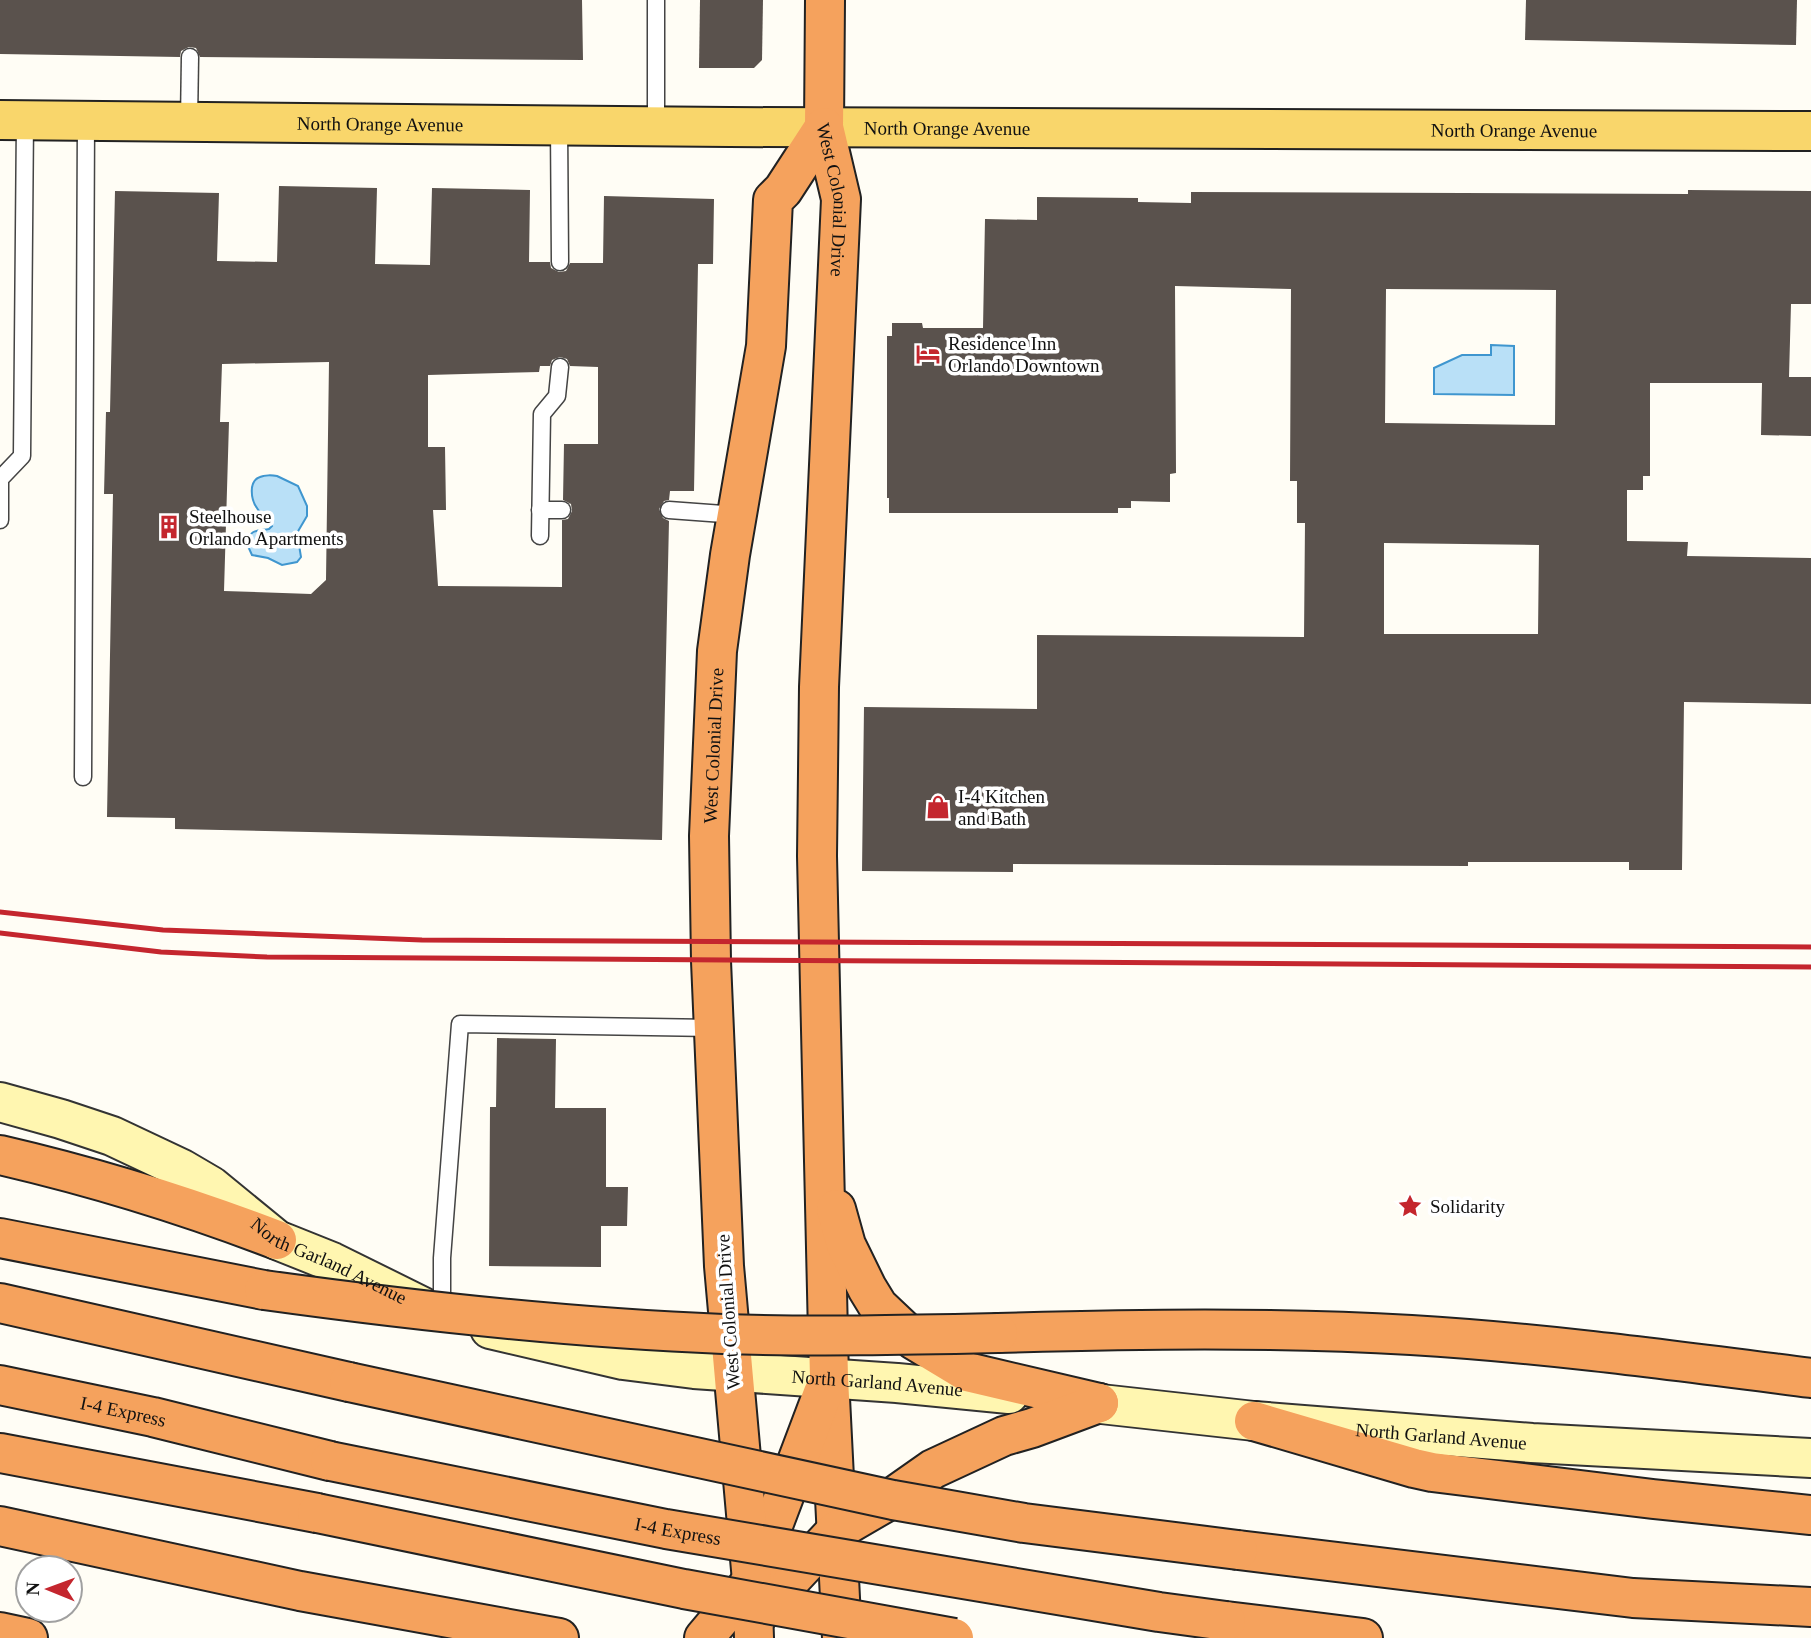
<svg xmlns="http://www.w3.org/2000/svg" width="1811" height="1638" font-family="Georgia,serif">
  <rect width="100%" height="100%" fill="#fffdf5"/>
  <g fill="#b9e0f7" stroke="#3f96cf" stroke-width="2">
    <path d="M 1491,345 L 1514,346 L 1514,395 L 1434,394 L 1434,368 L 1462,355 L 1491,355 Z"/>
    <path d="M 277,476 L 298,486 L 307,506 L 307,516 L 297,533 L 301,557 L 297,562 L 282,565 L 268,558 L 252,555 L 246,542 C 251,529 257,531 269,529 L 272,526 C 268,519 261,515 257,508 C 251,500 248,481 260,477 C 264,475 272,475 277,476 Z"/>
  </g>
  <g fill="#5a524d" fill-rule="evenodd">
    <path d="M 0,0 L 582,0 L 583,60 L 200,57 L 196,48 L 189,47 L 181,51 L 180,57 L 0,54 Z"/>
    <path d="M 700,0 L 763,0 L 762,60 L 754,68 L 699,68 Z"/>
    <path d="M 1526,0 L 1797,0 L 1796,45 L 1525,40 Z"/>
    <path d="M 279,186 L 377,188 L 375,264 L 430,265 L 432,188 L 530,190 L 529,262 L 550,262 L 551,268 L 559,272 L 566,271 L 570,263 L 603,263 L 604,196 L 714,199 L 713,264 L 698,264 L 694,491 L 670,491 L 669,500 L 664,501 L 659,509 L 663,518 L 669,521 L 662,840 L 175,829 L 175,818 L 107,817 L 113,494 L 104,494 L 106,412 L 110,412 L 115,191 L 219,193 L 217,261 L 277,262 ZM 560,357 L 567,359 L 570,366 L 598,367 L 598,444 L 564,444 L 563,500 L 571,504 L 572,511 L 568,519 L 562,520 L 562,587 L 438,586 L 433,510 L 446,510 L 445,447 L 428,447 L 428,375 L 539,372 L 540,366 L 550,366 L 552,360 ZM 329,362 L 326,580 L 311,594 L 224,591 L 229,422 L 220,422 L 222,364 Z"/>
    <path d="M 1688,190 L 1811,191 L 1811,304 L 1791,304 L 1789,377 L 1811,377 L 1811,436 L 1761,435 L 1762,383 L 1650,383 L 1650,476 L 1643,476 L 1643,490 L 1627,490 L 1627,541 L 1688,542 L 1687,556 L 1811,558 L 1811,704 L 1684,702 L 1682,870 L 1629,870 L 1629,862 L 1468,862 L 1468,866 L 1013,864 L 1013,872 L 862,871 L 864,707 L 1037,709 L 1037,635 L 1304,637 L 1305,523 L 1297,523 L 1297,481 L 1290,481 L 1291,289 L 1175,286 L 1176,473 L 1170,474 L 1170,502 L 1131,501 L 1131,508 L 1118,508 L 1118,513 L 889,513 L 889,498 L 887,498 L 887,336 L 892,336 L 892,323 L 922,323 L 923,328 L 983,328 L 985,219 L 1037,220 L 1037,197 L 1138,198 L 1138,202 L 1191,203 L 1191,192 L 1688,194 ZM 1386,289 L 1556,290 L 1555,425 L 1385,423 ZM 1384,543 L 1539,545 L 1538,634 L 1384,634 Z"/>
    <path d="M 497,1038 L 556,1039 L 555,1108 L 606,1108 L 606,1187 L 628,1187 L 627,1226 L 601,1226 L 601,1267 L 489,1266 L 490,1107 L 496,1107 Z"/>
  </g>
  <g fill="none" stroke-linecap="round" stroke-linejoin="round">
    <g stroke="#444" stroke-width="19">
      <g id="lane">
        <path d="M 189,121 L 190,57"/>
        <path d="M 559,125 L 560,262"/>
        <path d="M 656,126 L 656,0"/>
        <path d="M 540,510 L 562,510"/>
        <path d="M 669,510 L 737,515"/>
        <path d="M 0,520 L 0,479 L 22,456 L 25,120"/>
        <path d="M 540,536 L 542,414 L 557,396 L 560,367"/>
        <path d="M 83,777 L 86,120"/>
        <path d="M 442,1314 L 442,1258 L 460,1024 L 713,1028"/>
      </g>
    </g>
    <g stroke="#333" stroke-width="42">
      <g id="secondary">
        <path id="s1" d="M 0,1102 L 61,1119 L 112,1136 L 182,1169 L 211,1186 L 277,1240 L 332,1262 L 423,1307"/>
        <path id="s2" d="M 490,1329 L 623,1360 L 694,1369 L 897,1383 L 1009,1394"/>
        <path id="s3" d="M 1065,1400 L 1254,1421 L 1532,1443 L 1811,1458"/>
      </g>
    </g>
    <g stroke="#222" stroke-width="42">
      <g id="primary">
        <path id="s4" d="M 0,120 L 729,127 L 1811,131"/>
      </g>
    </g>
    <g stroke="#222" stroke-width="42">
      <g id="highway">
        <path id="s5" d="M 825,0 L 824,127 L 841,199 L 819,687 L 817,856 L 829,1378 L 842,1638"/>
        <path d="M 0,1155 C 95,1177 186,1205 277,1240"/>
        <path d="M 836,1209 L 846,1245 L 867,1288 L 878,1306 L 914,1340 L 967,1372 L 1099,1403"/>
        <path d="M 0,1238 L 264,1290"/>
        <path d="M 0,1303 L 349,1382"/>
        <path d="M 998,1333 C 1136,1329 1273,1327 1411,1335 C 1545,1343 1678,1361 1811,1378"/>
        <path id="s6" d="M 0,1385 L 153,1417 L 330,1461"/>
        <path d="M 1254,1421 L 1414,1468 L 1432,1472 L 1653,1499 L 1811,1515"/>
        <path d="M 0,1453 L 317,1513"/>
        <path d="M 0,1526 L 300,1591 L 559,1638"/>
        <path d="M 1238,1550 L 1633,1598 L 1811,1607"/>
        <path d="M 753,1620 L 836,1531 L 886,1502 L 933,1469 L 1004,1436 L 1032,1428 L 1099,1403"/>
        <path d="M 1226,1621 L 1363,1638"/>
        <path d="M 0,1632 L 28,1638"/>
        <path d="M 704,1638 L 752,1581 L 823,1393"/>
        <path id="s7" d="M 754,1638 L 752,1581 L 724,1266 L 711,961 L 709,836 L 717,651 L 730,555 L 766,346 L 773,200 L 783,190 L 824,127"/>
      </g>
    </g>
    <use href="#lane" stroke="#fff" stroke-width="16"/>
    <use href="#secondary" stroke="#fff6b0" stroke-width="38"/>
    <use href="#primary" stroke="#f9d66b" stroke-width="38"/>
    <use href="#highway" stroke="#f5a25d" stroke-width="38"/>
    <g stroke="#c4262e" stroke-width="5">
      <path d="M 0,912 L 163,930 L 422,940 L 1811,947"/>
      <path d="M 0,933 L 161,952 L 267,957 L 1811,967"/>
    </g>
    <g stroke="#222" stroke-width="42" stroke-linecap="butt">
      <g id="highway-bridge">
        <path d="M 264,1290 C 416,1311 569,1328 723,1334 C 814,1337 906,1335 998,1333"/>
        <path d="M 349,1382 L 893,1500 L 1024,1523 L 1238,1550"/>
        <path id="s8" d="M 330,1461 L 666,1529 L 1159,1612 L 1226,1621"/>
        <path d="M 317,1513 L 684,1589 L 954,1638"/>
      </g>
    </g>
    <use href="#highway-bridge" stroke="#f5a25d" stroke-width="38"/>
  </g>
  <defs>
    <g id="hotel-bare" transform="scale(1.89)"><path d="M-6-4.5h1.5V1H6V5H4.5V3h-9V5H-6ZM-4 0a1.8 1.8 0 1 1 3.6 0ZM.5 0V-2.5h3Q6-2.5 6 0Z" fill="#c4262e" stroke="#fff" stroke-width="2.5" paint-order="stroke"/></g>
    <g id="building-bare" transform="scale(1.89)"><path d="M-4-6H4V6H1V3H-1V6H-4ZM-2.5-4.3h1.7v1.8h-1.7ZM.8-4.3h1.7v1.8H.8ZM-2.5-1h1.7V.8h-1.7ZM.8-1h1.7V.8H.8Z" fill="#c4262e" stroke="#fff" stroke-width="2.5" paint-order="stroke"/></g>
    <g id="shop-bare" transform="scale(1.89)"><path d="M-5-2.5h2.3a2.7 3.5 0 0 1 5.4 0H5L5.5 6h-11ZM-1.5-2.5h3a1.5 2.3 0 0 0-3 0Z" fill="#c4262e" stroke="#fff" stroke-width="2.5" paint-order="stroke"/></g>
    <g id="sight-bare" transform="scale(1.89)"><path d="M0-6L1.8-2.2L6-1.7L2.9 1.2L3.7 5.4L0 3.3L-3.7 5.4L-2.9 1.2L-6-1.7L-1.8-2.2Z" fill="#c4262e" stroke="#fff" stroke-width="2.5" paint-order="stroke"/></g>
  </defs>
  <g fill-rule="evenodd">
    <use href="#hotel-bare" x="928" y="354"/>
    <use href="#building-bare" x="169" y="527"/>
    <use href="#shop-bare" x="938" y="807"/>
    <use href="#sight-bare" x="1410" y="1206"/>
  </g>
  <g text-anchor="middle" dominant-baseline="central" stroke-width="7" stroke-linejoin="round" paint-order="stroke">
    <g font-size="19" fill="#111" stroke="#fff">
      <text stroke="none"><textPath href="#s4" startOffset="380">North Orange Avenue</textPath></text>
      <text stroke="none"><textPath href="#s4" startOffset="947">North Orange Avenue</textPath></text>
      <text stroke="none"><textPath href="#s4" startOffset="1514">North Orange Avenue</textPath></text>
      <text stroke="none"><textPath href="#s5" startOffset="201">West Colonial Drive</textPath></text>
      <text stroke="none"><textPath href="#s7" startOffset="894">West Colonial Drive</textPath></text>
      <text stroke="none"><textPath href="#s1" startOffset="369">North Garland Avenue</textPath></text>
      <text transform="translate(728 1312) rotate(-94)">West Colonial Drive</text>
      <text stroke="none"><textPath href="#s2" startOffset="392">North Garland Avenue</textPath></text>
      <text stroke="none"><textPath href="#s6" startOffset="126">I-4 Express</textPath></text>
      <text stroke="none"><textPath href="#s3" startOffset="378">North Garland Avenue</textPath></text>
      <text stroke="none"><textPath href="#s8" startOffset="355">I-4 Express</textPath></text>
    </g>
    <g font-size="19" fill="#111" stroke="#fff" text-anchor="start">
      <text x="948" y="343">Residence Inn<tspan x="948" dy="22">Orlando Downtown</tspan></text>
      <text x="189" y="516">Steelhouse<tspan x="189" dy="22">Orlando Apartments</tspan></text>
      <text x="958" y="796">I-4 Kitchen<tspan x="958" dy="22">and Bath</tspan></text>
      <text x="1430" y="1206">Solidarity</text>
    </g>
  </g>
  <g transform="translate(49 1589) rotate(271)"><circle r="33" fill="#ffffff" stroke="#a0a0a0" stroke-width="2"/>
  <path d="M0-5L12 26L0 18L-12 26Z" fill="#c4262e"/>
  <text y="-10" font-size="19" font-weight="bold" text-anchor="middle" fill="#111111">N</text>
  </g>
</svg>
